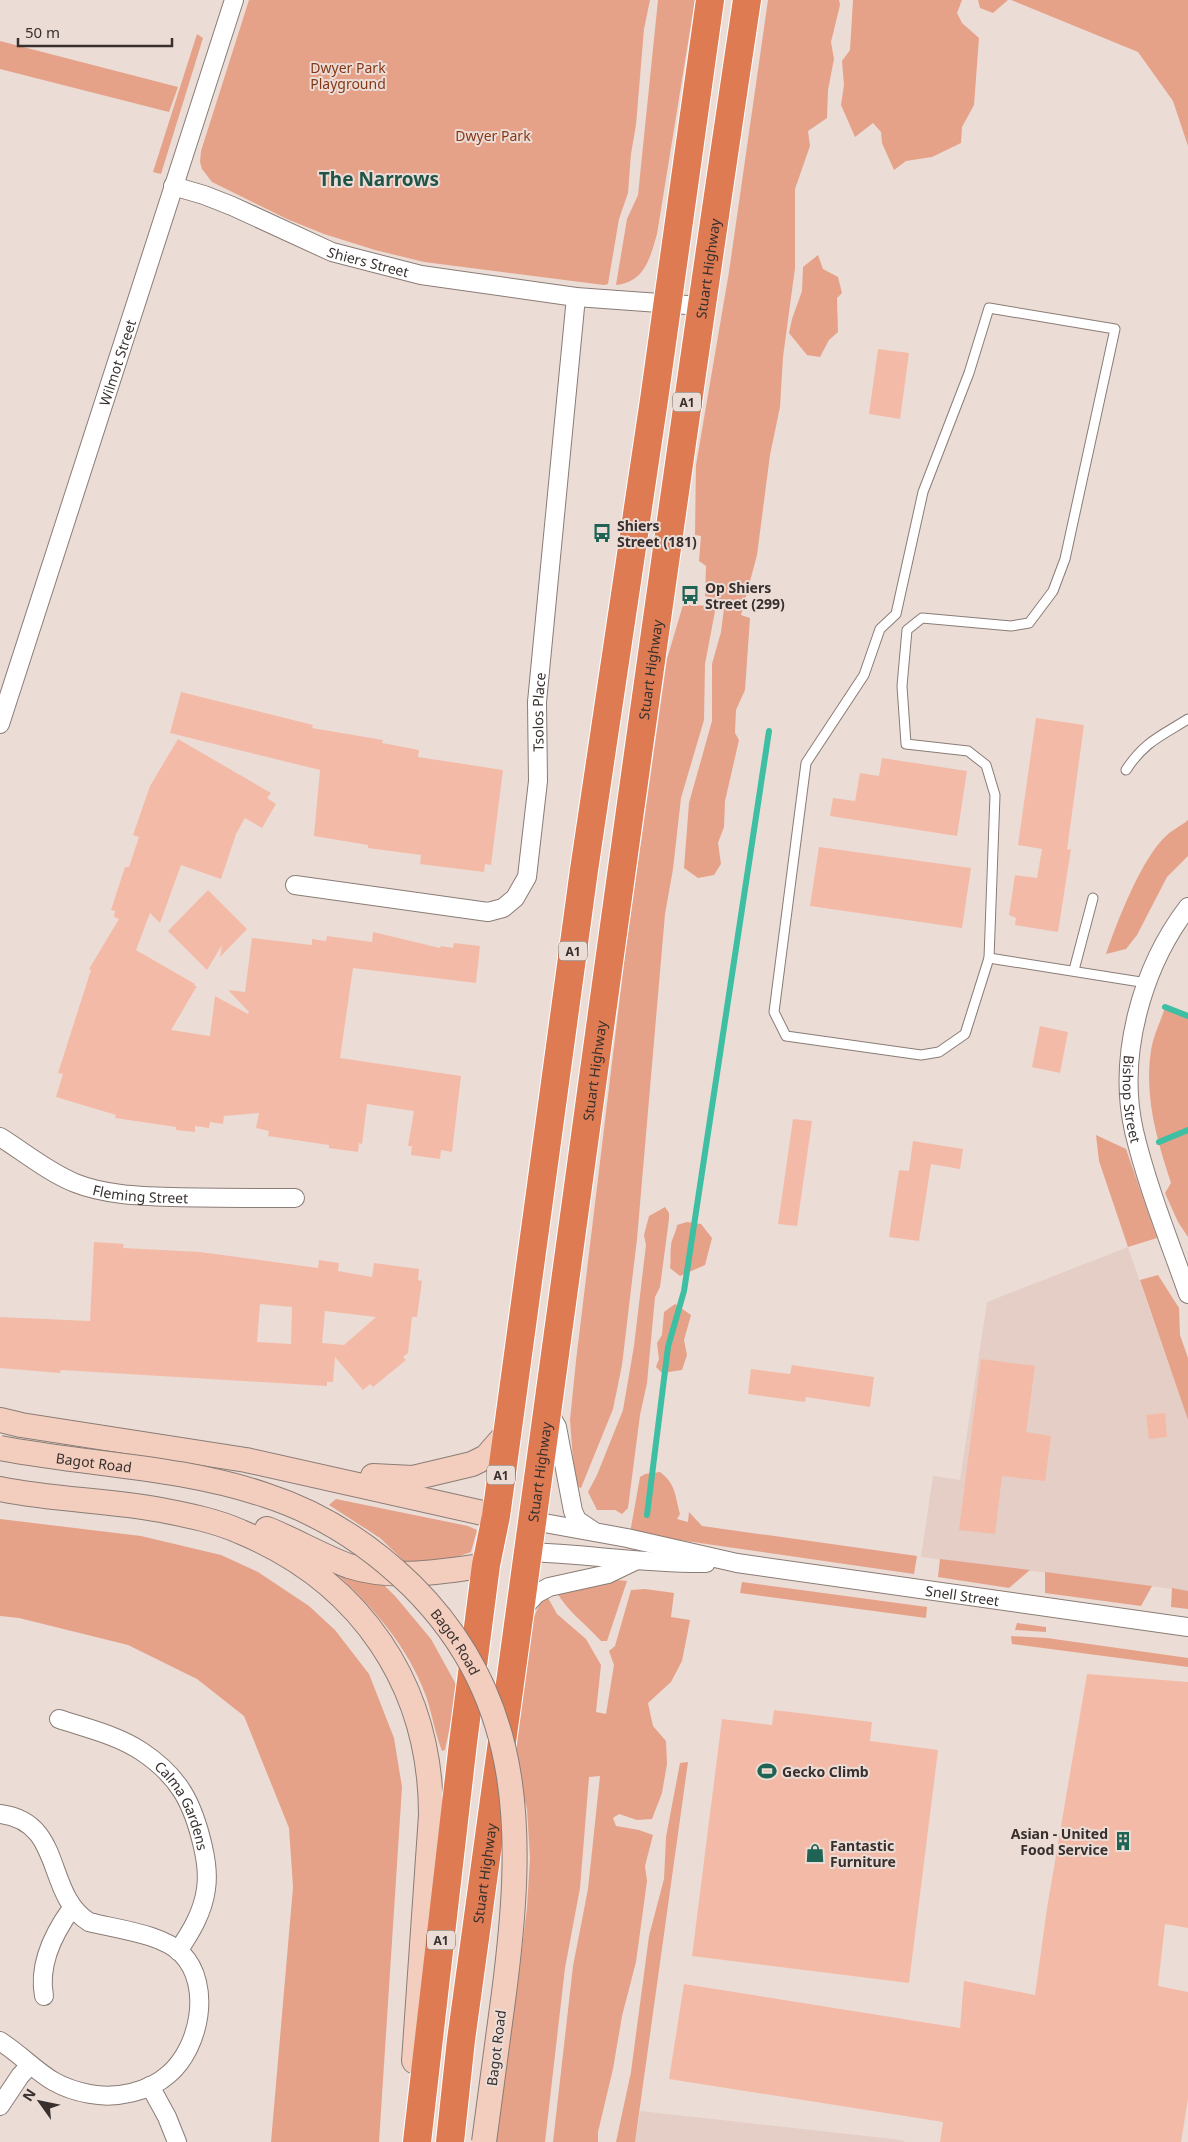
<svg xmlns="http://www.w3.org/2000/svg" width="1188" height="2142" font-family="'Noto Sans',sans-serif">
  <rect width="100%" height="100%" fill="#ecdcd6"/>
  <g fill="#e5cec5">
    <path d="M 1128,1247 L 1188,1420 L 1188,1591 L 921,1557 L 933,1476 L 960,1480 L 987,1302 Z"/>
    <path d="M 640,2111 L 902,2140 L 905,2142 L 635,2142 Z"/>
  </g>
  <g fill="#e5a289">
    <path d="M 249,0 L 650,0 L 644,29 L 636,125 L 631,154 L 628,193 L 619,219 L 608,284 L 604,285 L 424,262 L 375,250 L 324,234 L 287,219 L 212,182 L 202,169 L 200,162 L 201,151 Z"/>
    <path d="M 658,0 L 695,0 L 657,234 C 650,258 645,282 616,285 L 627,219 L 638,195 Z"/>
    <path d="M 768,0 L 839,0 L 840,5 L 831,42 L 834,59 L 828,90 L 827,118 L 808,131 L 810,146 L 795,189 L 795,268 L 783,357 L 780,407 L 770,455 L 757,555 L 741,615 L 750,618 L 745,690 L 736,710 L 735,733 L 739,740 L 725,801 L 724,827 L 718,843 L 721,864 L 714,875 L 698,878 L 684,868 L 689,803 L 712,721 L 712,664 L 721,632 L 724,608 L 722,600 L 705,596 L 706,566 L 699,561 L 701,536 L 695,535 L 696,465 L 729,272 Z"/>
    <path d="M 853,0 L 962,0 L 957,13 L 962,23 L 979,38 L 974,105 L 962,127 L 961,143 L 932,157 L 906,161 L 894,170 L 882,143 L 881,132 L 873,123 L 855,137 L 841,105 L 844,85 L 842,61 L 850,50 Z"/>
    <path d="M 978,0 L 1008,0 L 993,13 L 980,8 Z"/>
    <path d="M 1011,0 L 1188,0 L 1188,146 L 1173,101 L 1138,52 Z"/>
    <path d="M 197,34 L 203,38 L 161,174 L 153,172 Z"/>
    <path d="M 0,41 L 178,87 L 169,112 L 0,69 Z"/>
    <path d="M 818,255 L 823,269 L 838,277 L 842,293 L 837,298 L 838,332 L 829,340 L 820,357 L 807,355 L 789,333 L 792,319 L 802,291 L 803,267 Z"/>
    <path d="M 683,605 L 716,606 L 705,664 L 704,720 L 681,798 L 673,869 L 665,914 L 637,1239 L 622,1365 L 613,1409 L 581,1488 L 575,1486 L 570,1420 L 576,1361 L 625,955 L 667,659 Z"/>
    <path d="M 1188,820 L 1188,856 L 1167,877 L 1137,935 L 1126,949 L 1106,954 C 1117,922 1141,859 1166,836 C 1172,830 1181,826 1188,820 Z"/>
    <path d="M 1165,1007 L 1188,1016 L 1188,1237 L 1178,1222 L 1165,1193 L 1171,1183 C 1157,1140 1144,1097 1151,1051 C 1153,1036 1161,1021 1165,1007 Z"/>
    <path d="M 1096,1135 L 1126,1149 L 1157,1238 L 1128,1247 L 1099,1161 Z"/>
    <path d="M 665,1207 L 669,1213 L 669,1219 L 660,1287 L 655,1297 L 647,1383 L 640,1415 L 628,1508 L 622,1514 L 615,1510 L 597,1510 L 588,1492 L 597,1475 L 623,1410 L 634,1346 L 646,1245 L 644,1235 L 649,1216 Z"/>
    <path d="M 687,1222 L 701,1224 L 712,1238 L 705,1265 L 680,1276 L 670,1268 C 671,1261 670,1254 671,1246 C 671,1240 676,1233 677,1225 Z"/>
    <path d="M 1158,1275 L 1179,1308 L 1180,1335 L 1188,1358 L 1188,1420 L 1140,1280 Z"/>
    <path d="M 675,1304 L 691,1315 L 684,1340 L 687,1355 L 682,1370 L 662,1373 L 656,1367 L 659,1359 L 657,1343 L 662,1335 L 664,1312 Z"/>
    <path d="M 660,1472 C 676,1484 675,1496 680,1514 L 677,1519 L 688,1522 L 689,1512 L 702,1526 L 917,1556 L 914,1574 L 630,1533 L 640,1477 L 645,1474 Z"/>
    <path d="M 336,1499 L 468,1526 L 477,1530 L 471,1552 L 445,1561 L 406,1563 L 380,1538 L 329,1505 Z"/>
    <path d="M 0,1519 L 141,1536 L 221,1555 L 258,1572 L 309,1606 L 335,1630 L 369,1674 L 394,1738 L 402,1787 L 379,2142 L 271,2142 L 293,1887 L 289,1828 L 244,1716 L 197,1679 L 128,1645 L 19,1618 L 0,1616 Z"/>
    <path d="M 940,1559 L 1030,1570 L 1009,1588 L 938,1577 Z"/>
    <path d="M 331,1569 L 380,1581 L 395,1596 L 431,1639 L 458,1688 L 445,1750 L 442,1751 C 435,1733 432,1714 426,1696 C 408,1646 370,1603 331,1569 Z"/>
    <path d="M 1045,1572 L 1152,1586 L 1141,1606 L 1045,1593 Z"/>
    <path d="M 617,1580 L 627,1581 L 607,1641 L 601,1641 C 586,1624 569,1613 557,1593 Z"/>
    <path d="M 742,1582 L 927,1607 L 926,1618 L 740,1593 Z"/>
    <path d="M 1172,1588 L 1188,1591 L 1188,1609 L 1171,1607 Z"/>
    <path d="M 645,1589 L 674,1593 L 671,1617 L 690,1620 L 682,1661 L 671,1682 L 648,1703 L 653,1726 L 666,1741 L 667,1764 L 662,1793 L 652,1819 L 637,1820 L 619,1814 L 613,1818 L 616,1826 L 639,1830 L 653,1835 L 645,1866 L 647,1881 L 636,1962 L 622,2016 L 613,2069 L 598,2132 L 598,2142 L 553,2142 L 573,1966 L 588,1889 L 600,1776 L 589,1777 L 580,1888 L 565,1968 L 545,2142 L 495,2142 L 520,1964 L 527,1908 L 530,1858 L 527,1809 L 515,1765 L 514,1736 L 530,1624 L 541,1602 L 548,1598 L 557,1614 L 586,1639 L 601,1665 L 596,1712 L 606,1714 L 614,1665 L 609,1651 L 615,1646 L 631,1590 Z"/>
    <path d="M 1017,1623 L 1046,1627 L 1046,1632 L 1015,1630 Z"/>
    <path d="M 1011,1636 L 1047,1638 L 1188,1658 L 1188,1667 L 1012,1644 Z"/>
    <path d="M 688,1762 L 635,2142 L 616,2142 L 631,2072 L 649,1936 L 664,1879 L 666,1837 L 680,1763 Z"/>
  </g>
  <g fill="none" stroke-linecap="round" stroke-linejoin="round">
    <g stroke="#3ebea3" stroke-width="6">
      <path d="M 1165,1007 L 1188,1016"/>
      <path d="M 1159,1142 L 1188,1130"/>
      <path d="M 647,1515 L 668,1347 L 684,1291 L 769,731"/>
    </g>
  </g>
  <g fill="#f3bba7" fill-rule="evenodd">
    <path d="M 878,349 L 909,353 L 900,419 L 869,414 Z"/>
    <path d="M 181,692 L 313,725 L 312,728 L 383,740 L 382,743 L 419,750 L 418,757 L 503,770 L 491,865 L 485,864 L 484,872 L 420,864 L 421,855 L 368,848 L 368,845 L 314,836 L 320,770 L 170,733 Z"/>
    <path d="M 1036,718 L 1084,725 L 1067,850 L 1071,849 L 1058,932 L 1015,925 L 1016,918 L 1009,915 L 1015,875 L 1037,878 L 1042,849 L 1018,845 Z"/>
    <path d="M 178,739 L 271,793 L 267,798 L 276,804 L 262,828 L 245,818 L 236,834 L 221,879 L 181,865 L 160,923 L 150,913 L 136,950 L 195,984 L 194,986 L 197,986 L 171,1030 L 210,1036 L 215,996 L 248,1014 L 249,1012 L 228,990 L 245,992 L 252,938 L 312,945 L 312,939 L 326,941 L 327,936 L 372,942 L 373,932 L 440,948 L 441,946 L 453,948 L 454,943 L 480,946 L 476,983 L 353,968 L 340,1058 L 461,1076 L 452,1152 L 441,1150 L 440,1159 L 411,1155 L 412,1146 L 408,1146 L 414,1111 L 367,1104 L 362,1144 L 359,1143 L 358,1152 L 329,1148 L 329,1145 L 268,1136 L 269,1131 L 256,1128 L 259,1113 L 224,1116 L 223,1124 L 210,1122 L 209,1128 L 195,1126 L 195,1132 L 176,1130 L 176,1127 L 115,1118 L 116,1115 L 56,1097 L 63,1074 L 58,1073 L 91,970 L 89,969 L 119,919 L 114,917 L 115,911 L 111,910 L 125,867 L 129,867 L 139,837 L 133,835 L 150,786 Z"/>
    <path d="M 882,758 L 967,771 L 957,836 L 830,816 L 833,798 L 855,801 L 860,773 L 879,776 Z"/>
    <path d="M 819,847 L 971,868 L 962,928 L 810,906 Z"/>
    <path d="M 208,890 L 247,929 L 220,957 L 222,945 L 207,970 L 168,931 Z"/>
    <path d="M 1040,1026 L 1068,1032 L 1060,1073 L 1032,1067 Z"/>
    <path d="M 793,1119 L 812,1121 L 797,1226 L 778,1224 Z"/>
    <path d="M 913,1141 L 963,1149 L 960,1169 L 931,1164 L 919,1241 L 889,1237 L 899,1170 L 909,1171 Z"/>
    <path d="M 94,1242 L 124,1244 L 123,1248 L 200,1252 L 318,1268 L 319,1260 L 339,1263 L 338,1271 L 372,1277 L 374,1263 L 419,1269 L 418,1280 L 422,1281 L 417,1317 L 412,1317 L 408,1353 L 403,1357 L 406,1360 L 373,1387 L 370,1384 L 363,1390 L 335,1357 L 333,1382 L 327,1382 L 327,1386 L 61,1370 L 60,1373 L 0,1368 L 0,1317 L 90,1321 ZM 260,1304 L 292,1307 L 291,1344 L 257,1342 ZM 325,1311 L 376,1317 L 344,1345 L 322,1343 Z"/>
    <path d="M 981,1359 L 1035,1366 L 1026,1432 L 1051,1436 L 1045,1481 L 1002,1476 L 995,1534 L 959,1530 Z"/>
    <path d="M 792,1365 L 874,1377 L 870,1407 L 806,1397 L 805,1402 L 748,1394 L 751,1369 L 790,1374 Z"/>
    <path d="M 1165,1413 L 1167,1437 L 1149,1439 L 1146,1415 Z"/>
    <path d="M 1087,1674 L 1188,1682 L 1188,1928 L 1165,1924 L 1158,1986 L 1188,1992 L 1188,2099 L 1181,2142 L 940,2142 L 943,2122 L 669,2079 L 684,1984 L 960,2028 L 964,1981 L 1035,1995 L 1047,1908 Z"/>
    <path d="M 774,1710 L 872,1722 L 870,1741 L 938,1750 L 909,1983 L 692,1956 L 722,1719 L 772,1725 Z"/>
  </g>
  <g fill="none" stroke-linecap="round" stroke-linejoin="round">
    <g stroke="#8a7c76" stroke-width="11">
      <g id="service">
        <path d="M 989,308 L 1115,329 L 1065,559 L 1053,591 L 1029,623 L 1011,626 L 922,618 L 907,630 L 902,686 L 906,744 L 968,751 L 986,765 L 995,795 L 989,958 L 965,1034 L 939,1052 L 921,1055 L 786,1036 L 774,1012 L 806,763 L 864,675 L 880,629 L 896,614 L 923,492 L 969,373 Z"/>
        <path d="M 1126,770 C 1144,742 1161,736 1188,719"/>
        <path d="M 989,958 L 1147,983"/>
        <path d="M 1074,970 L 1093,898"/>
      </g>
    </g>
    <g stroke="#8a7c76" stroke-width="20">
      <g id="minor">
        <path id="s1" d="M 173,186 L 204,195 L 232,206 L 332,252 L 421,275 L 576,297 L 701,306"/>
        <path id="s2" d="M 0,724 L 234,0"/>
        <path id="s3" d="M 295,885 L 488,912 L 503,908 L 515,898 L 527,877 L 538,781 L 537,702 L 576,297"/>
        <path id="s4" d="M 1188,907 C 1142,967 1117,1056 1134,1131 C 1147,1186 1169,1240 1188,1294"/>
        <path id="s5" d="M 0,1137 C 24,1152 48,1172 75,1183 C 105,1195 140,1196 172,1197 C 213,1198 254,1198 295,1198"/>
        <path d="M 549,1413 L 557,1427 L 573,1511 L 577,1520 L 592,1530"/>
        <path id="s6" d="M 533,1521 L 627,1538 L 737,1563 L 1188,1627"/>
        <path d="M 529,1552 C 588,1554 646,1564 706,1563"/>
        <path d="M 520,1612 L 536,1594 L 549,1587 L 608,1574 L 635,1561"/>
        <path id="s7" d="M 59,1719 C 86,1728 117,1735 141,1751 C 179,1776 193,1803 203,1847 C 206,1860 208,1876 206,1889 C 203,1912 191,1932 178,1951"/>
        <path d="M 0,1814 C 65,1822 44,1894 89,1922 C 116,1929 163,1934 182,1954 C 212,1985 200,2047 169,2074 C 149,2092 116,2099 90,2094 C 45,2086 35,2064 0,2041"/>
        <path d="M 44,1996 C 38,1964 53,1934 72,1908"/>
        <path d="M 150,2086 L 167,2117 L 177,2142"/>
        <path d="M 0,2106 L 20,2076 L 30,2065"/>
      </g>
    </g>
    <g stroke="#8a7c76" stroke-width="26">
      <g id="secondary">
        <path d="M 0,1420 L 21,1425 L 246,1460 L 496,1516"/>
        <path d="M 373,1476 L 413,1478 L 472,1464 L 486,1457 L 507,1433"/>
        <path d="M 0,1489 C 53,1500 108,1500 161,1510 C 187,1515 217,1521 241,1532 C 361,1582 431,1685 431,1815 L 414,2061"/>
        <path d="M 267,1529 C 295,1540 321,1556 349,1566 C 392,1580 442,1572 486,1565"/>
      </g>
    </g>
    <g stroke="#fff" stroke-width="30">
      <g id="trunk">
        <path d="M 417,2142 L 463,1743 L 486,1565 L 496,1516 L 584,870 L 654,400 L 710,0"/>
        <path id="s8" d="M 450,2142 L 461,2040 C 555,1360 645,679 747,0"/>
      </g>
    </g>
    <use href="#service" stroke="#fff" stroke-width="9"/>
    <use href="#minor" stroke="#fff" stroke-width="18"/>
    <use href="#secondary" stroke="#f3cebe" stroke-width="24"/>
    <use href="#trunk" stroke="#df7b52" stroke-width="28"/>
    <g stroke="#8a7c76" stroke-width="26" stroke-linecap="butt">
      <g id="secondary-bridge">
        <path id="s9" d="M 0,1448 C 88,1465 179,1466 265,1495 C 321,1513 370,1545 412,1586 C 529,1702 523,1843 504,1993 C 497,2043 491,2092 484,2142"/>
      </g>
    </g>
    <use href="#secondary-bridge" stroke="#f3cebe" stroke-width="24"/>
  </g>
  <defs>
    <g id="bus-bare" transform="scale(1.5)"><path d="M-5-6H5V4H4V6H2V4H-2V6H-4V4H-5ZM-3.5-4V0h7V-4ZM-3.5 1.2v1.5H-2V1.2ZM2 1.2v1.5H3.5V1.2Z" fill="#1e6354" stroke="#ecdcd6" stroke-width="2.5" paint-order="stroke"/></g>
    <g id="stadium-bare" transform="scale(1.5)"><path d="M0-5a6.5 5 0 1 0 0 10a6.5 5 0 1 0 0-10ZM-3.5-1.8h7v3.6h-7Z" fill="#1e6354" stroke="#ecdcd6" stroke-width="2.5" paint-order="stroke"/></g>
    <g id="building-bare" transform="scale(1.5)"><path d="M-4-6H4V6H1V3H-1V6H-4ZM-2.5-4.3h1.7v1.8h-1.7ZM.8-4.3h1.7v1.8H.8ZM-2.5-1h1.7V.8h-1.7ZM.8-1h1.7V.8H.8Z" fill="#1e6354" stroke="#ecdcd6" stroke-width="2.5" paint-order="stroke"/></g>
    <g id="shop-bare" transform="scale(1.5)"><path d="M-5-2.5h2.3a2.7 3.5 0 0 1 5.4 0H5L5.5 6h-11ZM-1.5-2.5h3a1.5 2.3 0 0 0-3 0Z" fill="#1e6354" stroke="#ecdcd6" stroke-width="2.5" paint-order="stroke"/></g>
  </defs>
  <g fill-rule="evenodd">
    <use href="#bus-bare" x="602" y="533"/>
    <use href="#bus-bare" x="690" y="595"/>
    <use href="#stadium-bare" x="767" y="1771"/>
    <use href="#building-bare" x="1123" y="1841"/>
    <use href="#shop-bare" x="815" y="1853"/>
  </g>
  <g text-anchor="middle" dominant-baseline="central" stroke-width="4" stroke-linejoin="round" paint-order="stroke">
    <g fill="#ecdcd6" stroke="#6d6460" stroke-width="1">
      <rect x="673" y="392.5" width="28" height="19" rx="4"/>
      <rect x="559" y="941.5" width="28" height="19" rx="4"/>
      <rect x="487" y="1465.5" width="28" height="19" rx="4"/>
      <rect x="427" y="1930.5" width="28" height="19" rx="4"/>
    </g>
    <g font-size="12" font-weight="bold" fill="#37302e">
      <text x="687" y="402">A1</text>
      <text x="573" y="951">A1</text>
      <text x="501" y="1475">A1</text>
      <text x="441" y="1940">A1</text>
    </g>
    <g font-size="14" fill="#863716" stroke="#ecdcd6">
      <text x="348" y="67">Dwyer Park<tspan x="348" dy="16">Playground</tspan></text>
      <text x="493" y="135">Dwyer Park</text>
    </g>
    <g font-size="14" fill="#37302e" stroke="#ecdcd6">
      <text stroke="none"><textPath href="#s1" startOffset="210">Shiers Street</textPath></text>
      <text stroke="none"><textPath href="#s8" startOffset="1891">Stuart Highway</textPath></text>
      <text stroke="none"><textPath href="#s2" startOffset="380">Wilmot Street</textPath></text>
      <text stroke="none"><textPath href="#s8" startOffset="1486">Stuart Highway</textPath></text>
      <text stroke="none"><textPath href="#s3" startOffset="416">Tsolos Place</textPath></text>
      <text stroke="none"><textPath href="#s8" startOffset="1081">Stuart Highway</textPath></text>
      <text stroke="none"><textPath href="#s4" startOffset="205">Bishop Street</textPath></text>
      <text stroke="none"><textPath href="#s5" startOffset="155">Fleming Street</textPath></text>
      <text stroke="none"><textPath href="#s9" startOffset="95">Bagot Road</textPath></text>
      <text stroke="none"><textPath href="#s8" startOffset="676">Stuart Highway</textPath></text>
      <text stroke="none"><textPath href="#s6" startOffset="436">Snell Street</textPath></text>
      <text stroke="none"><textPath href="#s9" startOffset="515">Bagot Road</textPath></text>
      <text stroke="none"><textPath href="#s7" startOffset="159">Calma Gardens</textPath></text>
      <text stroke="none"><textPath href="#s8" startOffset="271">Stuart Highway</textPath></text>
      <text transform="translate(496 2048) rotate(-83)">Bagot Road</text>
    </g>
    <g font-size="14" font-weight="bold" fill="#37302e" stroke="#ecdcd6" text-anchor="start">
      <text x="617" y="525">Shiers<tspan x="617" dy="16">Street (181)</tspan></text>
      <text x="705" y="587">Op Shiers<tspan x="705" dy="16">Street (299)</tspan></text>
      <text x="782" y="1771">Gecko Climb</text>
      <text x="1108" y="1833" text-anchor="end">Asian - United<tspan x="1108" dy="16">Food Service</tspan></text>
      <text x="830" y="1845">Fantastic<tspan x="830" dy="16">Furniture</tspan></text>
    </g>
    <g font-size="19" font-weight="bold" fill="#1f5448" stroke="#ecdcd6">
      <text x="379" y="179">The Narrows</text>
    </g>
  </g>
  <g transform="translate(40 2102) rotate(303)" stroke="#ecdcd6" stroke-width="4" paint-order="stroke">
  <path d="M0-4L9 19L0 12L-9 19Z" fill="#37302e"/>
  <text y="-8" font-size="14" font-weight="bold" text-anchor="middle" fill="#37302e">N</text>
  </g>
  <path d="M18 38v8h154v-8" fill="none" stroke="#37302e" stroke-width="2.5"/>
  <text x="25" y="38" font-size="15" fill="#37302e" stroke="#ecdcd6" stroke-width="4" paint-order="stroke">50 m</text>
</svg>
